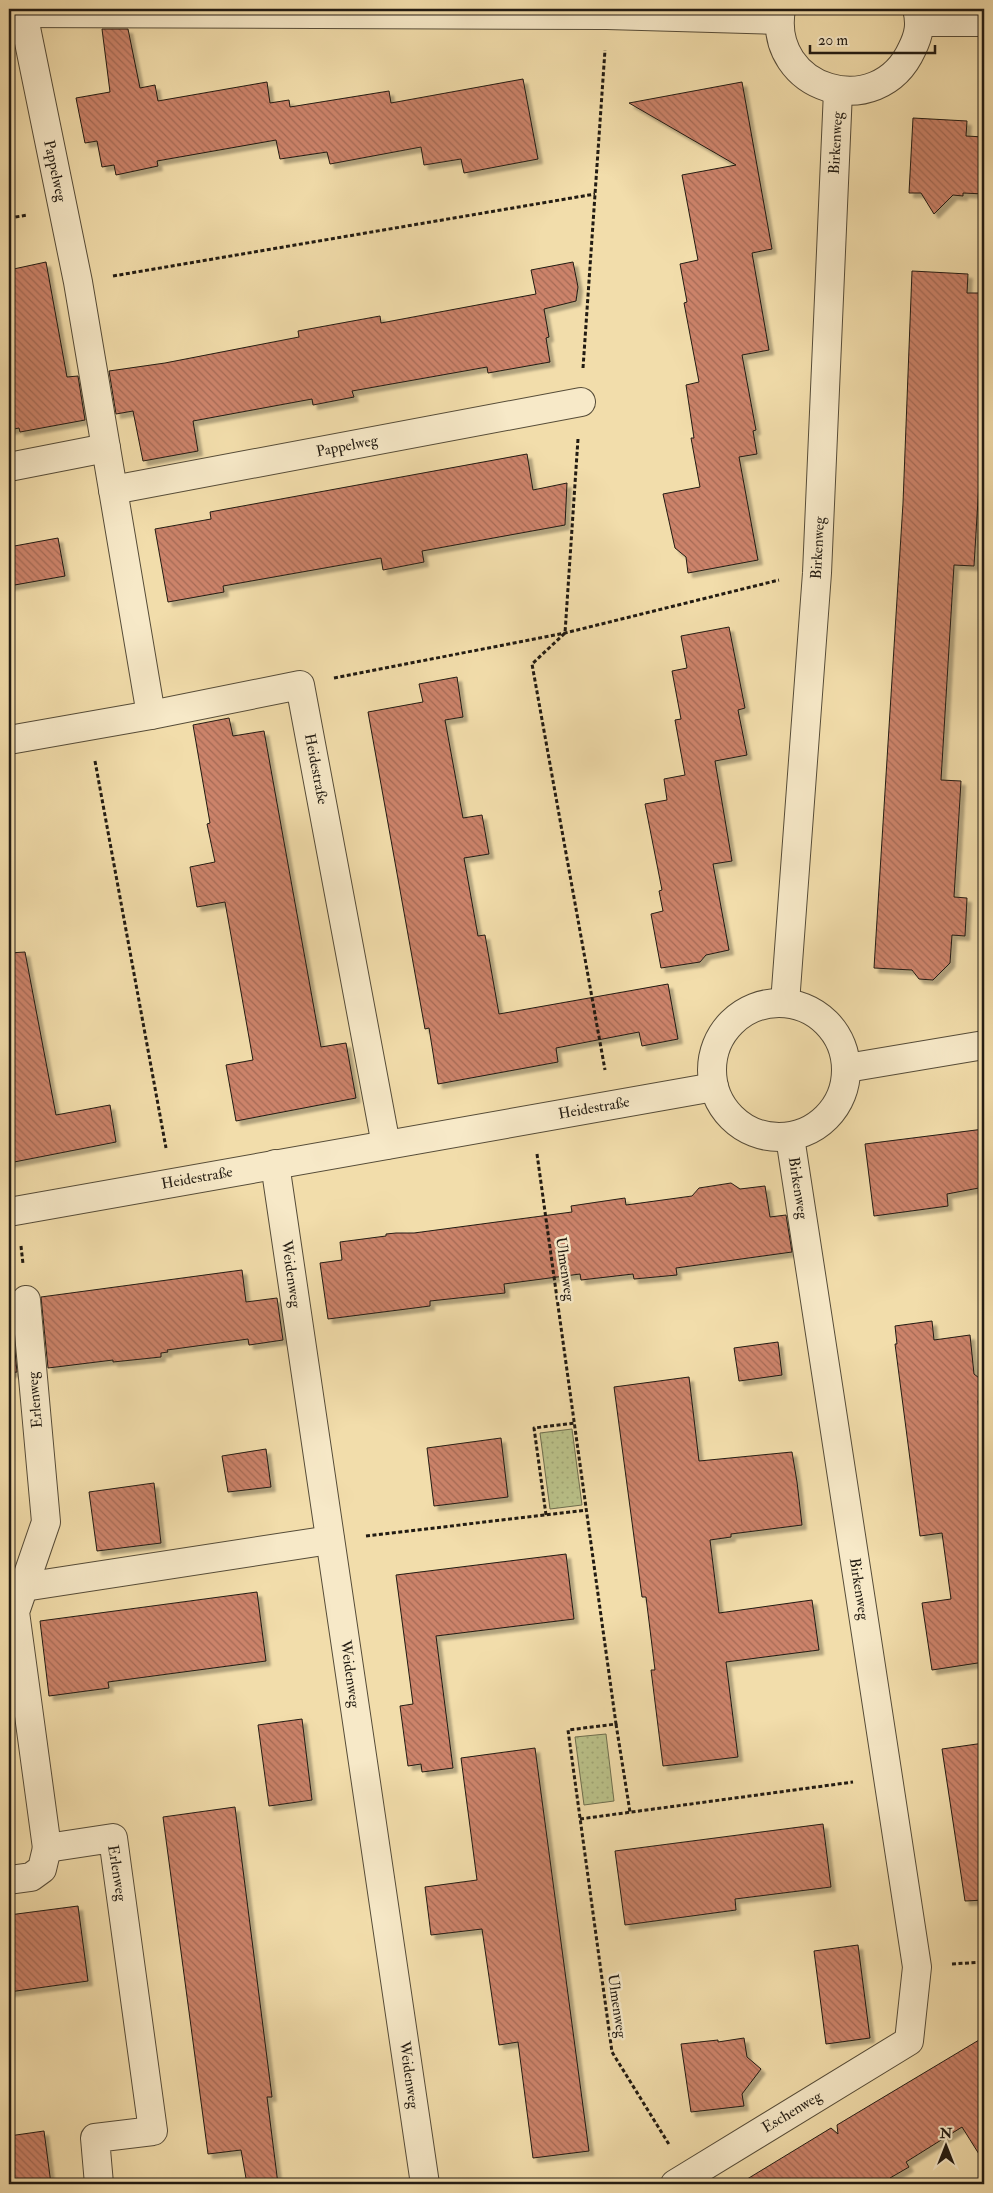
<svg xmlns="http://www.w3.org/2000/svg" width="993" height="2193" font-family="'IM FELL Double Pica',serif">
  <defs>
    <pattern id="grass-dots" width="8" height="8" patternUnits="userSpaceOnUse" patternTransform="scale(1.25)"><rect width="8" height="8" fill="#bac189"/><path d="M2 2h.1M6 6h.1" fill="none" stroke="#a0a575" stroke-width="1.8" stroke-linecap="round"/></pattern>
    <pattern id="building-back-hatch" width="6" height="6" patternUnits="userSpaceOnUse" patternTransform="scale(1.25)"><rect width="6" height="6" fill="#cc836a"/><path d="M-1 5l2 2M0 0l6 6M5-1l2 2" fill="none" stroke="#a56a56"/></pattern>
    <filter id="shadow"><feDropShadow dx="4.5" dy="4.5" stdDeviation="1" flood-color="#0004"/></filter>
  </defs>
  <rect width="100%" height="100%" fill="#f2ddab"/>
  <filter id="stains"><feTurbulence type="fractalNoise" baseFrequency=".004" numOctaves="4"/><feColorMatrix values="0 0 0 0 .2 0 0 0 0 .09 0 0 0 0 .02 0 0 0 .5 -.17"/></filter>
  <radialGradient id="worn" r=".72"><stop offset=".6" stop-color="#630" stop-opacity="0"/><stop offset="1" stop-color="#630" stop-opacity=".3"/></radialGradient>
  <g fill="url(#grass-dots)" stroke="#6e6e4e">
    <path d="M 572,1429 L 582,1505 L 550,1509 L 540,1433 Z"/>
    <path d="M 606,1734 L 614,1801 L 584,1805 L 575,1737 Z"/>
  </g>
  <g fill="url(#building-back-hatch)" stroke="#221b12" filter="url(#shadow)">
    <path d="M 102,29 L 128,29 L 140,88 L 155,85 L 158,101 L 267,82 L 270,103 L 289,100 L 290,107 L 389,91 L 391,103 L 523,79 L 538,159 L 464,173 L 461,159 L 424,165 L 421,147 L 330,164 L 327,152 L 280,159 L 276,140 L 157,161 L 158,166 L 116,175 L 114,165 L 102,167 L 97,141 L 85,143 L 76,98 L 110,92 Z"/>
    <path d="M 742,82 L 772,249 L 752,253 L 769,350 L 742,355 L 756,430 L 753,431 L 757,454 L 739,457 L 758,560 L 688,573 L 686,557 L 675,548 L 663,494 L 700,487 L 691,438 L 694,438 L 686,385 L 699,382 L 684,303 L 687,302 L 680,264 L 698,260 L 682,175 L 736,165 L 629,103 Z"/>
    <path d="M 913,118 L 967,121 L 966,136 L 984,137 L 984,194 L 963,193 L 963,196 L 953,195 L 934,214 L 921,193 L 909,193 Z"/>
    <path d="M 46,262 L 67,377 L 78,376 L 85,420 L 20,432 L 19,428 L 9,430 L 9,270 Z"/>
    <path d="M 573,262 L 578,287 L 576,301 L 544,309 L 549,337 L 546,338 L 550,362 L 488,373 L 487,367 L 352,391 L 354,397 L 313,405 L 312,399 L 193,421 L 198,451 L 143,461 L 133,411 L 116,414 L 109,371 L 165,363 L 299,337 L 298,331 L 380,316 L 381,323 L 536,294 L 531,270 Z"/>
    <path d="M 912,271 L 968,274 L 967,293 L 984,293 L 984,417 L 983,417 L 974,566 L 954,565 L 941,780 L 961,781 L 954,897 L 967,898 L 965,936 L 952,935 L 950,963 L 933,980 L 919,979 L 912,970 L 874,968 L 903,503 Z"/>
    <path d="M 527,454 L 533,490 L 567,483 L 565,525 L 422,551 L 424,562 L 383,570 L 381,558 L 223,586 L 224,592 L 168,602 L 155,529 L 211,519 L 210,512 Z"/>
    <path d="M 58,538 L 65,576 L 9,586 L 9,547 Z"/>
    <path d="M 729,627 L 745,708 L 738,710 L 747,755 L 715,761 L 732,861 L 713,864 L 729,950 L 706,955 L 700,962 L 661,968 L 651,914 L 663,911 L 659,891 L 662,890 L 645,804 L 667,800 L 664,779 L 685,775 L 675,720 L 681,719 L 672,671 L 687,668 L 681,636 Z"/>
    <path d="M 457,677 L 463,717 L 445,720 L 463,818 L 482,815 L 489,854 L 464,858 L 478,936 L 485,935 L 499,1014 L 668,984 L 678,1039 L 642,1046 L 639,1032 L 556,1048 L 558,1062 L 438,1084 L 429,1028 L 425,1029 L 368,712 L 423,702 L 419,684 Z"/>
    <path d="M 229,718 L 233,736 L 264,731 L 321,1047 L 346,1043 L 356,1098 L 236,1121 L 226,1065 L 253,1060 L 232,941 L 225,902 L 197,907 L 190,867 L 215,862 L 207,824 L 210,823 L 193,725 Z"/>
    <path d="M 25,952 L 56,1115 L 110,1105 L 116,1142 L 9,1163 L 9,953 Z"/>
    <path d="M 984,1129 L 984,1187 L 947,1194 L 948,1206 L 874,1216 L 865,1144 Z"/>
    <path d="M 731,1183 L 740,1189 L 765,1186 L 770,1217 L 786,1215 L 792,1252 L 676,1268 L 677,1275 L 634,1279 L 633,1274 L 581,1280 L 580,1274 L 504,1284 L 505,1293 L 430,1301 L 430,1306 L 328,1319 L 320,1263 L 342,1260 L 340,1242 L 386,1236 L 386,1234 L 396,1233 L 414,1233 L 572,1212 L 571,1206 L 625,1198 L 626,1205 L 692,1196 L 699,1188 Z"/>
    <path d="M 242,1270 L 246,1302 L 277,1298 L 283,1340 L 249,1345 L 248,1339 L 167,1350 L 168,1352 L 161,1353 L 161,1357 L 113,1362 L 113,1360 L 48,1368 L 41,1297 Z"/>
    <path d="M 9,1301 L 10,1301 L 17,1372 L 9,1373 Z"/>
    <path d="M 932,1321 L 934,1340 L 970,1335 L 974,1374 L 979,1378 L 981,1396 L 978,1401 L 984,1459 L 984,1662 L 932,1670 L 922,1603 L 951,1599 L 942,1533 L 920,1536 L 895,1344 L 897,1344 L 895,1326 Z"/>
    <path d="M 778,1342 L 782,1375 L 739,1381 L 734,1348 Z"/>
    <path d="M 689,1377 L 699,1461 L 792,1452 L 797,1482 L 802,1525 L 731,1534 L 731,1537 L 710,1540 L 719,1613 L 812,1600 L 819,1650 L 726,1662 L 738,1757 L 663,1766 L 651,1670 L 655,1670 L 646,1597 L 642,1597 L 614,1387 Z"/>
    <path d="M 501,1438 L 508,1497 L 434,1506 L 427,1448 Z"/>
    <path d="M 266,1449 L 271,1487 L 228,1492 L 222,1456 Z"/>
    <path d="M 154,1483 L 161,1543 L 97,1551 L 89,1492 Z"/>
    <path d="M 566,1554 L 574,1619 L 436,1636 L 453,1768 L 422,1772 L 421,1764 L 408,1766 L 400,1706 L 413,1704 L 396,1575 Z"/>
    <path d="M 257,1592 L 266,1661 L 108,1682 L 109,1688 L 49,1696 L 40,1621 Z"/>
    <path d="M 302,1719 L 312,1800 L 269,1806 L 258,1725 Z"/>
    <path d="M 984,1743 L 984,1900 L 965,1901 L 942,1749 Z"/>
    <path d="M 535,1748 L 589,2151 L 533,2158 L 518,2042 L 499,2045 L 482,1929 L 431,1935 L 425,1887 L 477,1880 L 461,1758 Z"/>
    <path d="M 235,1807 L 272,2097 L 267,2097 L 278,2184 L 247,2184 L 241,2150 L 208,2154 L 163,1817 Z"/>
    <path d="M 823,1824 L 831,1887 L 735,1899 L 736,1910 L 625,1925 L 615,1851 Z"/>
    <path d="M 78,1906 L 88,1981 L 9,1992 L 9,1915 Z"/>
    <path d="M 858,1945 L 870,2038 L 826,2044 L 814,1951 Z"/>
    <path d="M 984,2037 L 984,2162 L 962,2127 L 906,2162 L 909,2167 L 890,2178 L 896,2184 L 739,2184 L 831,2128 L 838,2134 L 837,2125 Z"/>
    <path d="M 744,2038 L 747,2057 L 761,2069 L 742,2094 L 744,2106 L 691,2112 L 681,2044 L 718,2040 L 718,2042 Z"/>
    <path d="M 44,2131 L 51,2184 L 9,2184 L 9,2136 Z"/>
  </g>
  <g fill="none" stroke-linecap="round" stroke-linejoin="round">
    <g stroke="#564c38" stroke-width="30">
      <g id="minor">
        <path d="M 781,9 C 767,90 878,124 912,49 C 919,35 921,24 917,9"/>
        <path d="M 9,13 L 607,15 L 779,20"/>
        <path d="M 23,13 L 78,282 L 151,715"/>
        <path d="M 920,22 L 984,22"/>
        <path d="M 9,467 L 106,448"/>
        <path d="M 113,490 L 581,402"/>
        <path d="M 9,740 L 151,715 L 300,685 L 386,1145"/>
        <path d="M 785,1003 L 817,573 L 838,91"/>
        <circle cx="779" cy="1070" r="67"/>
        <path d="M 847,1068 L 984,1045"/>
        <path d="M 275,1164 L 425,2184"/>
        <path d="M 9,1212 L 714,1087"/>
        <path d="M 26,1300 L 46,1522 L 15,1612 L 47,1848 L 113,1838 L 153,2131 L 95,2138 L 99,2184"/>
        <path d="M 24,1587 L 330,1540"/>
        <path d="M 9,1880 L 31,1877 L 42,1869 L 47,1848"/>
        <path d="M 675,2184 L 909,2041 L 917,1967 L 790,1137"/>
      </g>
    </g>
    <g stroke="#221b12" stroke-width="3" stroke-dasharray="4 2.5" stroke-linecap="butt">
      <path d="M 9,218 L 28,215"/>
      <path d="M 113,276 L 595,194"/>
      <path d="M 583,368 L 605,50"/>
      <path d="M 578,439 L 565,633 L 532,664 L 605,1070"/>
      <path d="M 334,678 L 565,633 L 779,580"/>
      <path d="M 95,761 L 166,1148"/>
      <path d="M 537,1154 L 616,1724 L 568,1730 L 612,2052 L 670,2146"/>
      <path d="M 21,1246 L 23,1264"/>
      <path d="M 546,1515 L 534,1428 L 575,1423"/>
      <path d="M 366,1536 L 587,1510"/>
      <path d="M 616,1724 L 630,1812"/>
      <path d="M 580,1819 L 853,1782"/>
      <path d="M 952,1964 L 984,1962"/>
    </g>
    <use href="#minor" stroke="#f7e9c8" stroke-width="28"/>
  </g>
  <g text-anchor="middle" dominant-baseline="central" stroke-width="5" stroke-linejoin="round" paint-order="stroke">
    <g font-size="15" fill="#221b12" stroke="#f7e9c8">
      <text transform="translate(836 143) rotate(-87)">Birkenweg</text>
      <text transform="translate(55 171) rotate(78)">Pappelweg</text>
      <text transform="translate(347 446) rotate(-11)">Pappelweg</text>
      <text transform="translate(818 548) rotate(-87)">Birkenweg</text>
      <text transform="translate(316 769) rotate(79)">Heidestraße</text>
      <text transform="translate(594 1108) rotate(-10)">Heidestraße</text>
      <text transform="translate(197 1178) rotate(-10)">Heidestraße</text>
      <text transform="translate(798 1188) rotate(81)">Birkenweg</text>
      <text transform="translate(565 1269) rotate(82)">Ulmenweg</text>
      <text transform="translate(291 1274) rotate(82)">Weidenweg</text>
      <text transform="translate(35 1400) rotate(-95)">Erlenweg</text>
      <text transform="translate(859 1589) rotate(81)">Birkenweg</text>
      <text transform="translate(350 1674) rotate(82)">Weidenweg</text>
      <text transform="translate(117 1873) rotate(81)">Erlenweg</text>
      <text transform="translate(617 2006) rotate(82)">Ulmenweg</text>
      <text transform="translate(409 2075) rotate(82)">Weidenweg</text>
      <text transform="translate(792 2112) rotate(-31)">Eschenweg</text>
    </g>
  </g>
  <rect width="993" height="2193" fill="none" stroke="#f2ddab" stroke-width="30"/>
  <rect x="10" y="10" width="973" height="2173" fill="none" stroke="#221b12" stroke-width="2.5"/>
  <rect x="15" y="15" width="963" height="2163" fill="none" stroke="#221b12"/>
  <g transform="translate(946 2146)" stroke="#f7e9c8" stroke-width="4" paint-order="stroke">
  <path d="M0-4L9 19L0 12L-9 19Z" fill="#221b12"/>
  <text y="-8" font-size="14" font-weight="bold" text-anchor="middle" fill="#221b12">N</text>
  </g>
  <path d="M810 45v8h125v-8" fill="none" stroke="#221b12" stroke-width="2.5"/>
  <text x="818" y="45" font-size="15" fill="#221b12" stroke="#f7e9c8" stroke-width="4" paint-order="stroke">20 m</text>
  <rect width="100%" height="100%" filter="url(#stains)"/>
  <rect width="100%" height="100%" fill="url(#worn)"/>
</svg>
